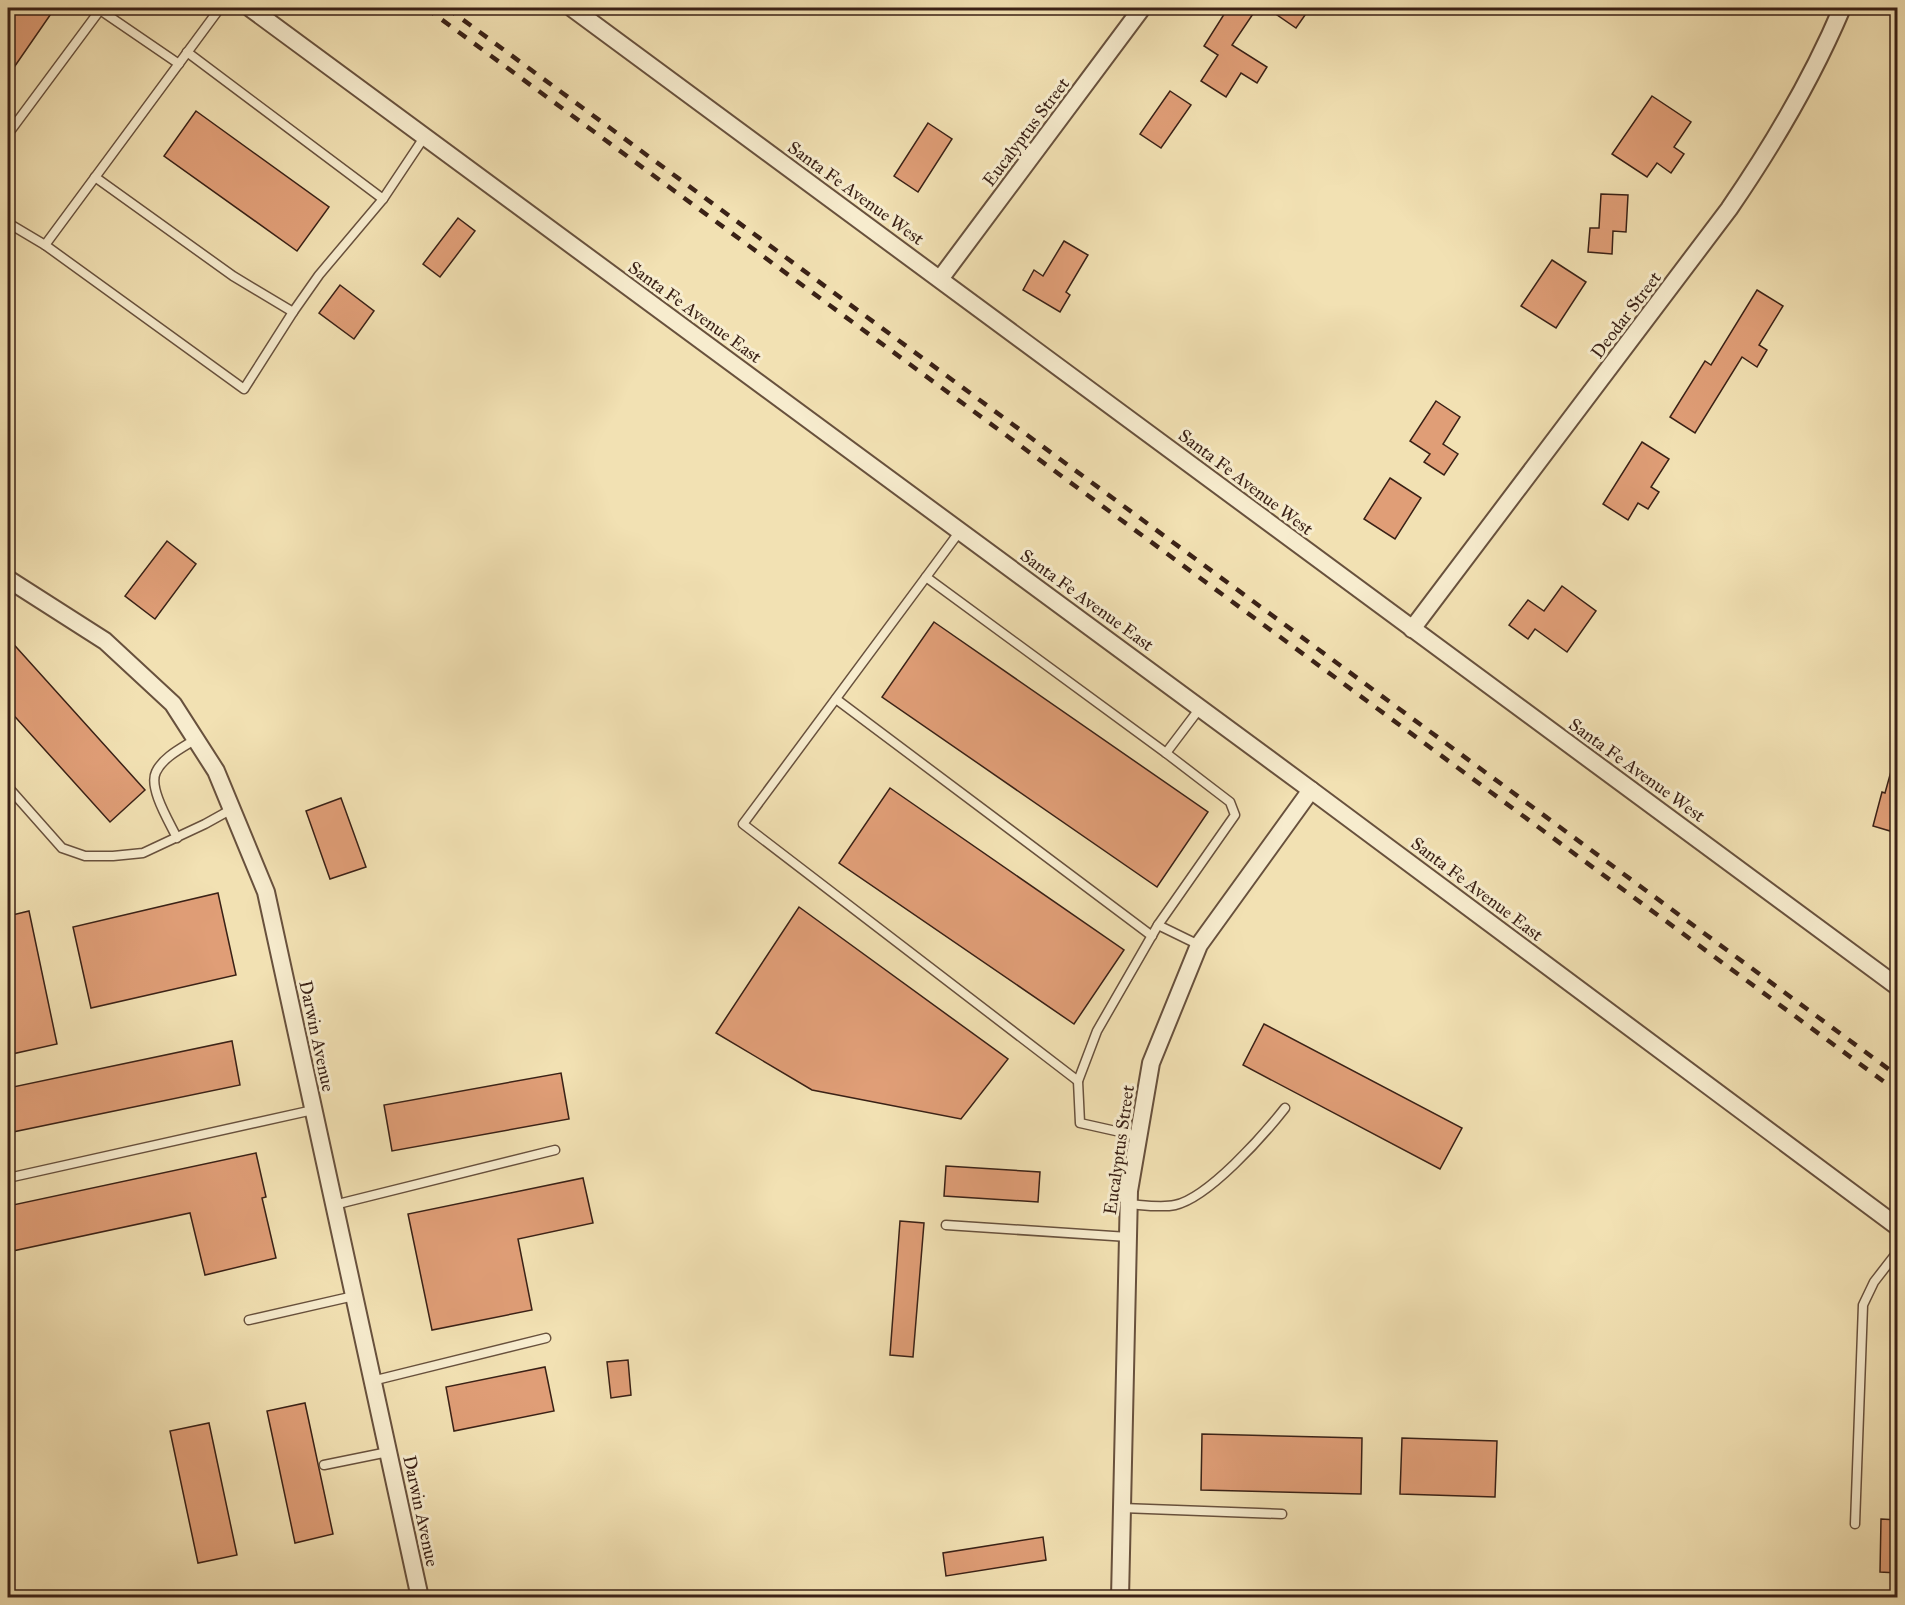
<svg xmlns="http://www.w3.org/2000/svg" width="1905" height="1605" font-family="'IM FELL Great Primer',serif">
  <rect width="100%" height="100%" fill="#f2e1b3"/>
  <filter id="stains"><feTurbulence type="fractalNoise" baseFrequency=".00333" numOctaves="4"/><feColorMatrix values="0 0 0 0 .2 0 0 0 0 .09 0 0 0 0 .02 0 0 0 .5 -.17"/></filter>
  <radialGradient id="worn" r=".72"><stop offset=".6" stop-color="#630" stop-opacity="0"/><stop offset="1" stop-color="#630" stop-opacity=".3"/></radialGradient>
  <g fill="#e09e77" stroke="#3a2116" stroke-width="1.5">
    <path d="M 8,8 L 55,8 L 8,76 Z"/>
    <path d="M 1228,8 L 1257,8 L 1232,45 L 1267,67 L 1257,83 L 1241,73 L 1226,97 L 1201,81 L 1218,55 L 1204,46 Z"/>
    <path d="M 1267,8 L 1310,8 L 1296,28 Z"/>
    <path d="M 1170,91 L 1191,105 L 1161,148 L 1140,134 Z"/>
    <path d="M 1652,96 L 1691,122 L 1674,147 L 1684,154 L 1671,173 L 1657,163 L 1647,177 L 1612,154 Z"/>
    <path d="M 196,111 L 329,207 L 297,251 L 164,156 Z"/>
    <path d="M 928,123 L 952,139 L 918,192 L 894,176 Z"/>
    <path d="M 1601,194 L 1628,195 L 1626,232 L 1613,231 L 1612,254 L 1588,252 L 1590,228 L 1599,228 Z"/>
    <path d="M 458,218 L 475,231 L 440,277 L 423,264 Z"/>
    <path d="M 1064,241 L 1088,255 L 1066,292 L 1070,295 L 1060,312 L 1023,290 L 1034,270 L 1043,276 Z"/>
    <path d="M 1552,260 L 1586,282 L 1556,328 L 1521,306 Z"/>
    <path d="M 340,285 L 374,311 L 354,339 L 319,313 Z"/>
    <path d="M 1757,290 L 1783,306 L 1759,345 L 1767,350 L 1757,367 L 1742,357 L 1695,433 L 1670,417 L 1705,361 L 1711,365 Z"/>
    <path d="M 1436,401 L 1460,417 L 1443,444 L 1458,454 L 1444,475 L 1424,462 L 1430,454 L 1410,441 Z"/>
    <path d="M 1642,442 L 1669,459 L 1651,487 L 1659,492 L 1648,509 L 1638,503 L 1628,520 L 1603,504 Z"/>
    <path d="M 1390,478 L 1421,498 L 1395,539 L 1364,519 Z"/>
    <path d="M 167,541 L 196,564 L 155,619 L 125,596 Z"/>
    <path d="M 1562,586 L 1596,611 L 1567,652 L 1535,629 L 1528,639 L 1509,625 L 1528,600 L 1544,611 Z"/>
    <path d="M 934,622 L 1208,812 L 1157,887 L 882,697 Z"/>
    <path d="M 8,638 L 145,790 L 110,822 L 8,709 Z"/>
    <path d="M 1893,764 L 1898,765 L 1898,805 L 1890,831 L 1873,826 L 1882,792 L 1885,793 Z"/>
    <path d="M 890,788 L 1124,950 L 1074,1024 L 839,863 Z"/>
    <path d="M 341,798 L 366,867 L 330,879 L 306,811 Z"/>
    <path d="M 218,893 L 236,975 L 91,1008 L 73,927 Z"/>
    <path d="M 799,907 L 1008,1059 L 961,1119 L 812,1090 L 716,1033 Z"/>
    <path d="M 29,911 L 57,1044 L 12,1054 L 8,1033 L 8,916 Z"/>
    <path d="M 1264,1024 L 1462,1128 L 1440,1169 L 1243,1065 Z"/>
    <path d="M 232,1041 L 240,1085 L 8,1133 L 8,1088 Z"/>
    <path d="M 561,1073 L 569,1119 L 392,1151 L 384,1105 Z"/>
    <path d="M 256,1153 L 266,1197 L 262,1198 L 276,1258 L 205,1275 L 190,1213 L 8,1252 L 8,1206 Z"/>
    <path d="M 946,1166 L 1040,1172 L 1038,1202 L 944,1196 Z"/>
    <path d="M 583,1178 L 593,1223 L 518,1239 L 532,1310 L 432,1330 L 408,1214 Z"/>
    <path d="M 900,1221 L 924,1223 L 913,1357 L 890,1355 Z"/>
    <path d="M 628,1360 L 631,1395 L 611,1398 L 607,1362 Z"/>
    <path d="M 545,1367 L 554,1411 L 454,1431 L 446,1387 Z"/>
    <path d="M 305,1403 L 333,1534 L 295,1543 L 267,1411 Z"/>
    <path d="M 209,1423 L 237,1555 L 198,1563 L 170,1431 Z"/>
    <path d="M 1202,1434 L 1362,1438 L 1361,1494 L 1201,1490 Z"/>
    <path d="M 1402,1438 L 1497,1441 L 1495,1497 L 1400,1494 Z"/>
    <path d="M 1881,1519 L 1898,1520 L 1898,1573 L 1880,1572 Z"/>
    <path d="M 1043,1537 L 1046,1560 L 946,1576 L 943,1553 Z"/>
  </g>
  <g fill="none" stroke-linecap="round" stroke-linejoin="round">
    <g stroke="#68513d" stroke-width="11">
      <g id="lane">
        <path d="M 187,52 L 383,199 L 425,136"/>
        <path d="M 8,134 L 100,10 L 179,64"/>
        <path d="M 95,177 L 233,276 L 293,312 L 319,275 L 383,199"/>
        <path d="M 8,223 L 45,245 L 220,8"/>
        <path d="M 45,245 L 244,389 L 293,312"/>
        <path d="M 960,531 L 926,577 L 1166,753 L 1200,708"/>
        <path d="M 926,577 L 743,824 L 1078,1081"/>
        <path d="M 836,699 L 1152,936"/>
        <path d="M 8,787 L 62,848 L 85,856 L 113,856 L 143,853 L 205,824 L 232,809"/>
        <path d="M 177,838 C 170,823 148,788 156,772 C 163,757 182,748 196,739"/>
        <path d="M 1158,925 L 1235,815 L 1230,802 L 1166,753"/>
        <path d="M 1138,1136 L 1080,1123 L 1078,1081 L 1097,1031 L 1158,925 L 1199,945"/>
        <path d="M 8,1178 L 313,1110"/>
        <path d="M 1128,1204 C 1143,1205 1161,1208 1175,1205 C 1208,1198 1263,1136 1285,1108"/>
        <path d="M 334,1205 L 555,1150"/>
        <path d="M 946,1225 L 1128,1237"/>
        <path d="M 249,1320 L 354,1296"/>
        <path d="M 372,1381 L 546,1338"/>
        <path d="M 324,1465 L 388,1452"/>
        <path d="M 1122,1508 L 1282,1514"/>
        <path d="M 1855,1524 L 1863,1305 L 1874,1282 L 1898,1251"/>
      </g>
    </g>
    <g stroke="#68513d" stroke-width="20">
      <g id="street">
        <path d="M 250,8 L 1311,790 L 1898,1227"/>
        <path d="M 572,8 L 1898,987"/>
        <path d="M 940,279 L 1142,8"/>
        <path d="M 8,579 L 105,641 L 173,704 L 216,771 L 266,892 L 420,1598"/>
        <path d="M 1412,629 L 1729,209 C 1773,145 1812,79 1842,8"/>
        <path d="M 1120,1598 L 1129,1191 L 1151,1063 L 1199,945 L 1311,790"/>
      </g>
    </g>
    <use href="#lane" stroke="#f7ecce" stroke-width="8"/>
    <use href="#street" stroke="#f7ecce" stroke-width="16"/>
    <g stroke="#3a2116" stroke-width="4.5" stroke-dasharray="10 10" stroke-linecap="butt">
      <path d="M 426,8 L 1898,1092"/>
      <path d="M 447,8 L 1898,1076"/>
    </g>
  </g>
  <g text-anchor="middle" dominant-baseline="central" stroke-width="6" stroke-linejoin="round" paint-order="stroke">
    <g font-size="18" fill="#3a2116" stroke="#f7ecce">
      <text transform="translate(1026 132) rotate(-53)">Eucalyptus Street</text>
      <text transform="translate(856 193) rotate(36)">Santa Fe Avenue West</text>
      <text transform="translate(695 312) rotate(36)">Santa Fe Avenue East</text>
      <text transform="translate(1626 315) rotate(-53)">Deodar Street</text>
      <text transform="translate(1246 482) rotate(37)">Santa Fe Avenue West</text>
      <text transform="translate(1087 600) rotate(36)">Santa Fe Avenue East</text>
      <text transform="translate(1637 770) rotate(36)">Santa Fe Avenue West</text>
      <text transform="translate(1477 889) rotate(37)">Santa Fe Avenue East</text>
      <text transform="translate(317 1036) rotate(78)">Darwin Avenue</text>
      <text transform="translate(1119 1150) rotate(-82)">Eucalyptus Street</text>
      <text transform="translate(421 1511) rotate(78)">Darwin Avenue</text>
    </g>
  </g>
  <rect width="1905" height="1605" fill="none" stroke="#f2e1b3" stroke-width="30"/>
  <rect x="9" y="9" width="1887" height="1587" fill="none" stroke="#3a2116" stroke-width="3"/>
  <rect x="15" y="15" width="1875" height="1575" fill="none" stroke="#3a2116" stroke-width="1.5"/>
  <rect width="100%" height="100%" filter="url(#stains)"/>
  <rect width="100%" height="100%" fill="url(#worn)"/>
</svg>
